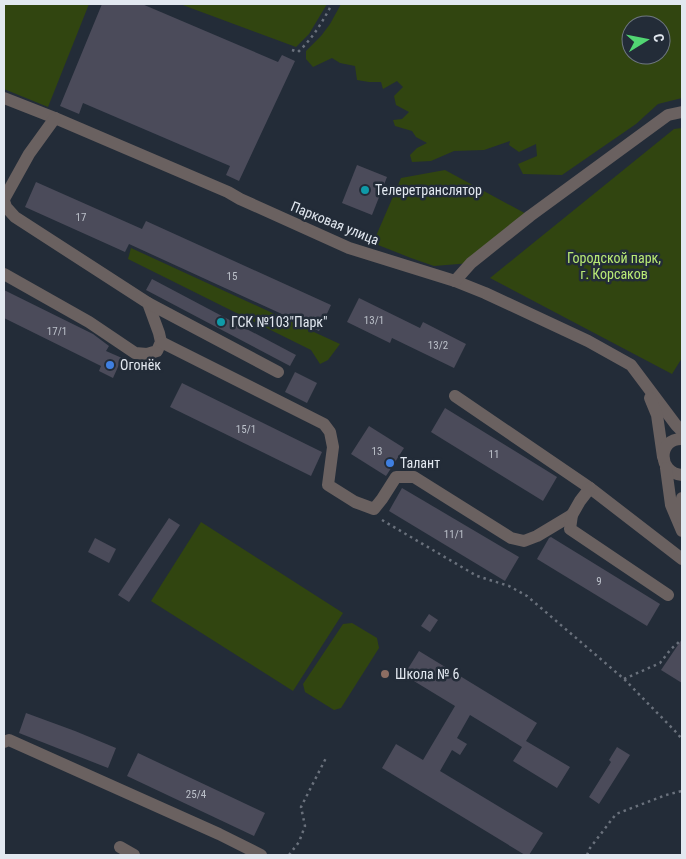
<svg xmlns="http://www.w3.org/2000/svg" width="686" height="859" font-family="'Roboto Condensed',sans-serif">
  <rect width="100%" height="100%" fill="#232c38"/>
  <g fill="#314510" fill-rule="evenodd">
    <path d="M 4,4 L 89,4 L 48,107 L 4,89 Z"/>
    <path d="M 180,4 L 327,4 L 309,34 L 296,47 Z"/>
    <path d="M 341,4 L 682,4 L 682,98 L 658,104 L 636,124 L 562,175 L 523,174 L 518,164 L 537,156 L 536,144 L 519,152 L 509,145 L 510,141 L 484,150 L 454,151 L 431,161 L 412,162 L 410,155 L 417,148 L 427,143 L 416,137 L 412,131 L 395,126 L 393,120 L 402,119 L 409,112 L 396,105 L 394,96 L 403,87 L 397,81 L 383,89 L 381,82 L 369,82 L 357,80 L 355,66 L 340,63 L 332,58 L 313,67 L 306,59 L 306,51 L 321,36 L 330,24 ZM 631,25 L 661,25 L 661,55 L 631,55 Z"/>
    <path d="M 682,128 L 682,358 L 672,374 L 490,278 L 674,129 Z"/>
    <path d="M 445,170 L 530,216 L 471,263 L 434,266 L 411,258 L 373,243 L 401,178 Z"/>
    <path d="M 131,248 L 340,344 L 328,360 L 320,364 L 311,350 L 128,259 Z"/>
    <path d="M 201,522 L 343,613 L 293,691 L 151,601 Z"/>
    <path d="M 352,623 L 377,638 L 379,648 L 341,708 L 334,710 L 305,692 L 303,684 L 343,624 Z"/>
  </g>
  <g fill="#4b4b5a">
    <path d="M 102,4 L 142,4 L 278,62 L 282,55 L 295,61 L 239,181 L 226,175 L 230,166 L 83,103 L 79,114 L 60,106 Z"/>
    <path d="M 357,165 L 387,177 L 372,215 L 342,203 Z"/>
    <path d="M 36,182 L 142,229 L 146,221 L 331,305 L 319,331 L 129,244 L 125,252 L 25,207 Z"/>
    <path d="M 152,279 L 296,355 L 290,366 L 146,290 Z"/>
    <path d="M 4,290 L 93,334 L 109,346 L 106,351 L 122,358 L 113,378 L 99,371 L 101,366 L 4,318 Z"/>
    <path d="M 359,298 L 420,328 L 423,322 L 466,344 L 454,368 L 392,338 L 390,343 L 347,322 Z"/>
    <path d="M 295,372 L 317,383 L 307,403 L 285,392 Z"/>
    <path d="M 182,383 L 322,452 L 311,476 L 170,407 Z"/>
    <path d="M 445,408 L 557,477 L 543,501 L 431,432 Z"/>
    <path d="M 369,426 L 404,448 L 386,476 L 351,454 Z"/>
    <path d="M 402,488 L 519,557 L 505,581 L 389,511 Z"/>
    <path d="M 169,518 L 180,525 L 129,602 L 118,595 Z"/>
    <path d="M 551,537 L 660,604 L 647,626 L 537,559 L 549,538 Z"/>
    <path d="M 95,538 L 116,549 L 109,563 L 88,552 Z"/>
    <path d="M 429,614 L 438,620 L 430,632 L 421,626 Z"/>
    <path d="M 682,639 L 682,683 L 661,670 Z"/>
    <path d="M 419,651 L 537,723 L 526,741 L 570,767 L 557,788 L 513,761 L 522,747 L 470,715 L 457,738 L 467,744 L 460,755 L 452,750 L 440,771 L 543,833 L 529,855 L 525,855 L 382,768 L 396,744 L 423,760 L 455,706 L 404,675 Z"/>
    <path d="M 26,713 L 75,731 L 116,748 L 108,768 L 19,733 Z"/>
    <path d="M 617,747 L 630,755 L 599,804 L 589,797 L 611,762 L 609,760 Z"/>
    <path d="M 138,753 L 265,813 L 254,836 L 127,776 Z"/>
  </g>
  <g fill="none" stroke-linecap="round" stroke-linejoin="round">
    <g stroke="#6a717c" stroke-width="2.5" stroke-dasharray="2.5 4" stroke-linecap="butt">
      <path d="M 292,50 L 298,52 C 313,38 323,21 332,4"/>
      <path d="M 382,520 L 477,576 L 509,586 L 527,596 L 624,679 L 675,731 L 682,739"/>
      <path d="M 624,679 L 660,663 L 671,649 L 679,642 L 682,645"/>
      <path d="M 289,855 L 299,842 L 305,826 L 301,807 L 327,756"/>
      <path d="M 587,855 L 590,848 L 616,814 L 666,795 L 682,791"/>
    </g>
    <g stroke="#6a6160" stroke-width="12">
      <path d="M 4,98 L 55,118 L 228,192 L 240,199 L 349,248 L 455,281 L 485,293 L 588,341 L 631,365 L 676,425 L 682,431"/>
      <path d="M 4,199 L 29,154 L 55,118"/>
      <path d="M 4,201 L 6,207 L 15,217 L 148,303 L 159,333 L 161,342 L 157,351 L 147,354 L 135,353 L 89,322 L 4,274"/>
      <path d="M 455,281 L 471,263 L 530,216 L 668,115 L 682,112"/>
      <path d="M 148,303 L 278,372"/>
      <path d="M 161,342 L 324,424 L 330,432 L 333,447 L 328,485 L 355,502 L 374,509 L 382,499 L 396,477 L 414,477 L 511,538 L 524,541 L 537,536 L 572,515"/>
      <path d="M 455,396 L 590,488 L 682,559"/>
      <path d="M 650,398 L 657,415 L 663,457"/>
      <path d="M 682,439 C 658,438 657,473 682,475"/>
      <path d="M 666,468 L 671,505 L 682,531"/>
      <path d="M 590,488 L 580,501 L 572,515 L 570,529 L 668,595"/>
      <path d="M 682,498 L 682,518"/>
      <path d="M 4,742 L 9,740 L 219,834 L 261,855"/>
      <path d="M 120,847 L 134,855"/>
    </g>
  </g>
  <g fill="#0f9aa8" stroke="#232c38" stroke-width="2">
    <circle cx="365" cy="190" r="5"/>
    <circle cx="221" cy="322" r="5"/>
  </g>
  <g fill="#3f7fe0" stroke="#232c38" stroke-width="2">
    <circle cx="110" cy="365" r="5"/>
    <circle cx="390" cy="463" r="5"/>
  </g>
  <circle fill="#8d6e63" stroke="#232c38" stroke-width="2" cx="385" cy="674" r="5"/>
  <g text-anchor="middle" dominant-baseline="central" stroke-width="5" stroke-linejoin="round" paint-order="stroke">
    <g font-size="11" fill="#bcc1ca">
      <text x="81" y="217">17</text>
      <text x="232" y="276">15</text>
      <text x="374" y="320">13/1</text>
      <text x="57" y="331">17/1</text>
      <text x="438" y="345">13/2</text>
      <text x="246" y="429">15/1</text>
      <text x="377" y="451">13</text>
      <text x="494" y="454">11</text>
      <text x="454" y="534">11/1</text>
      <text x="599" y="581">9</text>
      <text x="196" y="794">25/4</text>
    </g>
    <g font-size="14" fill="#e2e8f0" stroke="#232c38" text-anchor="start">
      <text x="375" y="190">Телеретранслятор</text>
      <text x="231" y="322">ГСК №103"Парк"</text>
      <text x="120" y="365">Огонёк</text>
      <text x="400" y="463">Талант</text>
      <text x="395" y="674">Школа № 6</text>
    </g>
    <g font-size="14" fill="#e2e8f0" stroke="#232c38">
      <text transform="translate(335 223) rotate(22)">Парковая улица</text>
    </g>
    <g font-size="14" fill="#b8e975" stroke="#232c38">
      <text x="614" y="258">Городской парк,<tspan x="614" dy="16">г. Корсаков</tspan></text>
    </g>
  </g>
  <rect width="686" height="859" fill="none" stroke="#e2e8f0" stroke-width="10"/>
  <g transform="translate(646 40) rotate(80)"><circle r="24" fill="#232c38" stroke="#6f7782"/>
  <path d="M0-4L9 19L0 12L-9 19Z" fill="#52d673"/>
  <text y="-8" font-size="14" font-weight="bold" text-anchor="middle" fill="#e2e8f0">С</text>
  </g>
</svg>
